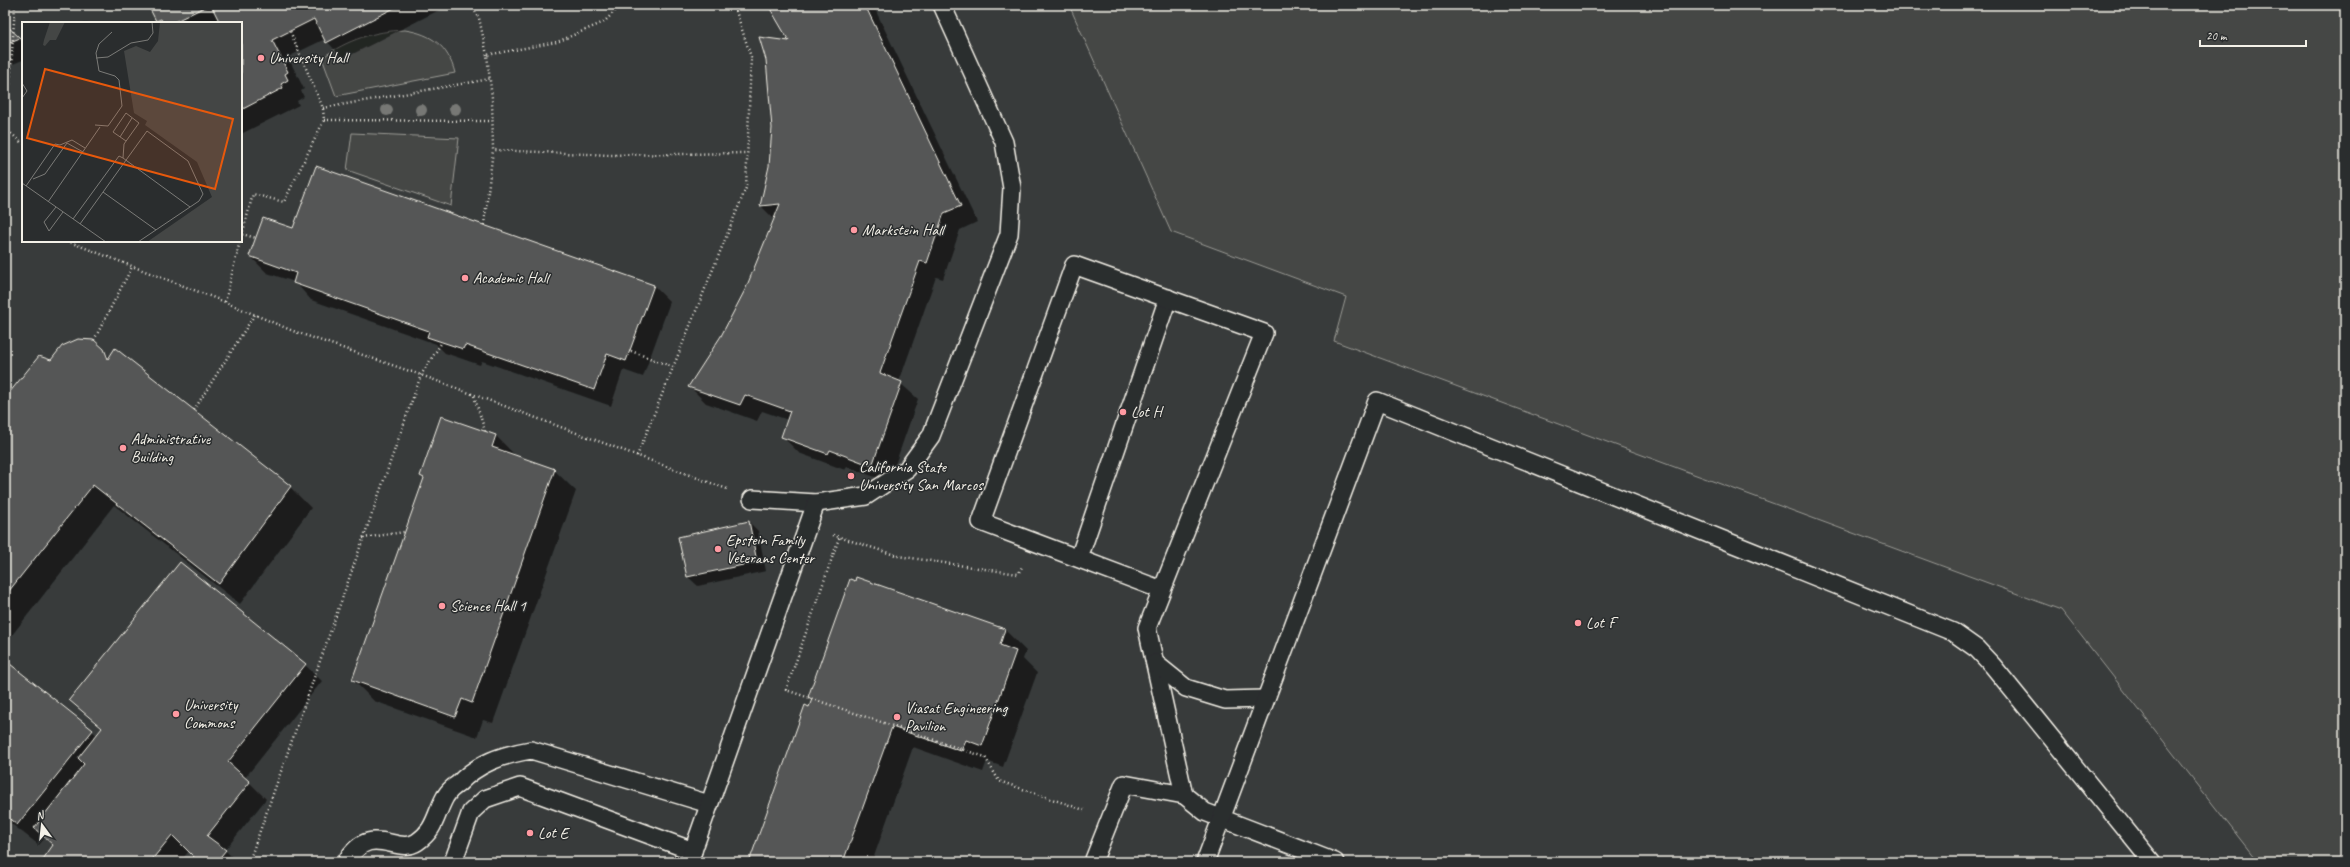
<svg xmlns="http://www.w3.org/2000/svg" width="2350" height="867" font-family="Caveat,sans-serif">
  <rect width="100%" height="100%" fill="#2a2d2e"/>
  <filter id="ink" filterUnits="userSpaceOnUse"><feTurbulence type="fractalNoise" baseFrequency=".025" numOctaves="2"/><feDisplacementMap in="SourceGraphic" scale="8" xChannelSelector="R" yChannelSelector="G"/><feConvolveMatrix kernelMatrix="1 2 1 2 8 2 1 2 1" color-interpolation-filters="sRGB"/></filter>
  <g filter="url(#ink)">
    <path fill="#373a3a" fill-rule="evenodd" d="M 5,5 L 1069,5 L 1171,232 L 1346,297 L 1334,341 L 2061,610 L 2258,862 L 5,862 ZM 23,23 L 241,23 L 241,241 L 23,241 Z"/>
    <g fill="#444645" stroke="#9c9c96">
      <path d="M 1069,5 L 2345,5 L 2345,862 L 2258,862 L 2061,610 L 1334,341 L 1346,297 L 1171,232 Z"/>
      <path d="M 405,30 C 432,34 448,46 455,73 L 336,96 L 322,58 C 347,40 374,31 405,30 Z"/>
      <path d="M 352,133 L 459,138 L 451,206 L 347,170 Z"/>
    </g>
    <g fill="#0007">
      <path d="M 149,5 L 449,5 L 343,59 L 325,39 L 288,57 L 304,89 L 301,91 L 304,97 L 297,101 L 299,105 L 241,134 L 241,23 L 159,23 Z"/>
      <path d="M 769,5 L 873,5 L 977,222 L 960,230 L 943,279 L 936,277 L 899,382 L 918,399 L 889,482 L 847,467 L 845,470 L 799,453 L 782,436 L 788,420 L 762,411 L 757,421 L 706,403 L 690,387 L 722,337 L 747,289 L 775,220 L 761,206 L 791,42 Z"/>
      <path d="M 5,25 L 23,43 L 23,60 L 5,67 Z"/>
      <path d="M 294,230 L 654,286 L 670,302 L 643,377 L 623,370 L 611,406 L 482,361 L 480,365 L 445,353 L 436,344 L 311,300 L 295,282 L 267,273 L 250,256 Z"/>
      <path d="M 93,341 L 110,357 L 290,487 L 311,508 L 240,604 L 114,505 L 5,644 L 5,400 L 51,362 Z"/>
      <path d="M 442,417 L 496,436 L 517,457 L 554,470 L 576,491 L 493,723 L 483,720 L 477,737 L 374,701 L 353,680 L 424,479 L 421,476 Z"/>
      <path d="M 749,522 L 758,531 L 766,571 L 698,586 L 688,577 Z"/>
      <path d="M 1005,630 L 1026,651 L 1023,659 L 1037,673 L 1003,767 L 987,761 L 983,772 L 913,747 L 872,862 L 751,862 L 810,708 L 813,701 L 809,697 Z"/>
      <path d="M 5,662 L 97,735 L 102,729 L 70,699 L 305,665 L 322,681 L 245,778 L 266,799 L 225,850 L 237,862 L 200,862 L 189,851 L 180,862 L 43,862 L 53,846 L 45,838 L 39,845 L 5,819 Z"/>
    </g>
    <g fill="#555756" stroke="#f4f1e8">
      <path d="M 148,5 L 209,5 L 172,23 L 163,23 L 161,19 L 156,21 Z"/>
      <path d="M 211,5 L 400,5 L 326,43 L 314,19 L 272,40 L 288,72 L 285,74 L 288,80 L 281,84 L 283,88 L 241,110 L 241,23 L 220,23 Z"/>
      <path d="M 768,5 L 865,5 L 961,206 L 944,213 L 927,263 L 920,261 L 880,373 L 902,382 L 872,466 L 830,450 L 828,454 L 781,437 L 790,411 L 745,395 L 740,405 L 688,387 L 721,336 L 746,288 L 780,204 L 760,206 L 769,166 L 772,128 L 766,60 L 759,37 L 789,41 Z"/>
      <path d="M 5,24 L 20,38 L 5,44 Z"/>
      <path d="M 316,166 L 654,285 L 626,361 L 607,354 L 594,390 L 465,345 L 463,349 L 427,337 L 429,331 L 293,283 L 296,273 L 249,256 L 263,218 L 293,228 Z"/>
      <path d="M 78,339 L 94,340 L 104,349 L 108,359 L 115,348 L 291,486 L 219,584 L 93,485 L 5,596 L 5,398 L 39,356 L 51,360 L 62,346 Z"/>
      <path d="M 441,416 L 496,435 L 492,447 L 555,469 L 472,703 L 462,699 L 455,717 L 352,680 L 424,478 L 420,476 Z"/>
      <path d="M 749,521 L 757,562 L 687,577 L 678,537 Z"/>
      <path d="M 180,562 L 306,664 L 228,762 L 250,782 L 207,836 L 226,850 L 216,862 L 199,862 L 172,835 L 150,862 L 41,862 L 53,845 L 34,828 L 84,764 L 78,758 L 102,728 L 69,700 Z"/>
      <path d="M 856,577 L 1005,629 L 1000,645 L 1016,651 L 982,746 L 966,740 L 961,751 L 892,727 L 843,862 L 749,862 L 805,705 L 809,707 L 812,699 L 808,697 L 850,579 L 855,581 Z"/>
      <path d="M 5,660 L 93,730 L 17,825 L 5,815 Z"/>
    </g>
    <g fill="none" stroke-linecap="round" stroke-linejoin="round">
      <g stroke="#f4f1e8" stroke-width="20">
        <g id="service">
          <path d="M 752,499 L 816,503 L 866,496 L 907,469 L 931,436 L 1009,234 L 1012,188 L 1004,142 L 942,5"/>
          <path d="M 1079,558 L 1168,298"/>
          <path d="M 1162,590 L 981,522 L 1074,265 L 1264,333 L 1147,628 L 1184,795 L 1205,812 L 1335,862"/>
          <path d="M 1155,663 L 1186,688 L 1225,700 L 1265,699"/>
          <path d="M 346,862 C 371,820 396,856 417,842 C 436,829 435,815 445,797 C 448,792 453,787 458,784 C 478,763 502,755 531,750 L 709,804"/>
          <path d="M 453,862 L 471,812 L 485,799 L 520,787 L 693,851"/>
          <path d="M 689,862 L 816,503"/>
          <path d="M 1093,862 L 1124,784 L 1184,795"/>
          <path d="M 1205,862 L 1377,401 L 1953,632 L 1977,649 L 1993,666 L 2152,862"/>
        </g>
      </g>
      <g stroke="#f4f1e8" stroke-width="2.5" stroke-dasharray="1 3" stroke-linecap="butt">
        <path d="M 471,5 L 479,18 L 487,55"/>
        <path d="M 621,5 L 604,22 L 557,42 L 487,55 L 492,98 L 493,150 L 610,155 L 747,153"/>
        <path d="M 215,23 L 219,21"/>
        <path d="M 5,90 L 10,85 L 15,5"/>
        <path d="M 323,108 L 490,79"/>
        <path d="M 324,120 L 492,121"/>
        <path d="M 5,128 L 23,144"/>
        <path d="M 484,225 L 493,150"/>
        <path d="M 242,234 L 256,238"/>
        <path d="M 241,239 L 253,194 L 284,202 L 324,120 L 323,108 L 290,31"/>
        <path d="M 67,241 L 225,302 L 293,331 L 421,375 L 727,489"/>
        <path d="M 225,302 L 240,241"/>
        <path d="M 94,340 L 132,267"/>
        <path d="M 631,351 L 673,367"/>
        <path d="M 474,396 L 485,431"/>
        <path d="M 194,410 L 255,314"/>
        <path d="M 637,456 L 746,188 L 751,57 L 734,5"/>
        <path d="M 833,535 L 898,556 L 1018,574 L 1022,567"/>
        <path d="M 363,538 L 404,532"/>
        <path d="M 839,538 L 786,690 L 985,757 L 999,781 L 1084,810"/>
        <path d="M 249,862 L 421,375 L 442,342"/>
      </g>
      <use href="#service" stroke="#2a2d2e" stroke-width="17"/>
    </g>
    <g fill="#777875">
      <circle cx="455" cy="109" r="6"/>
      <circle cx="387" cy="110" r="6"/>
      <circle cx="421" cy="110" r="6"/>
    </g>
  </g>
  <g fill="#ff9aa2" stroke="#2a2d2e" stroke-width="1.5">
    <circle cx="261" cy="58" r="4"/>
    <circle cx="854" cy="230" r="4"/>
    <circle cx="465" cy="278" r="4"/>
    <circle cx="1123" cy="412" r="4"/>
    <circle cx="123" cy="448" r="4"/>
    <circle cx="851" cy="476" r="4"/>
    <circle cx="718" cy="549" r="4"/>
    <circle cx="442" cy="606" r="4"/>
    <circle cx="1578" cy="623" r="4"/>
    <circle cx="176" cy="714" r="4"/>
    <circle cx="897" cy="717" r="4"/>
    <circle cx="530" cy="833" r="4"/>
  </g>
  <g text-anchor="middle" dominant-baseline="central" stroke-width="3" stroke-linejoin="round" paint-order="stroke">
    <g font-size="16" fill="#f4f1e8" stroke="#2a2d2e" text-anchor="start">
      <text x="269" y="58">University Hall</text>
      <text x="862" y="230">Markstein Hall</text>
      <text x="473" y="278">Academic Hall</text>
      <text x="1131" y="412">Lot H</text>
      <text x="131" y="439">Administrative<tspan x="131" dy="18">Building</tspan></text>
      <text x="859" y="467">California State<tspan x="859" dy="18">University San Marcos</tspan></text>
      <text x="726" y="540">Epstein Family<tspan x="726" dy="18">Veterans Center</tspan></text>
      <text x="450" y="606">Science Hall 1</text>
      <text x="1586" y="623">Lot F</text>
      <text x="184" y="705">University<tspan x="184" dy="18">Commons</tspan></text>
      <text x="905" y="708">Viasat Engineering<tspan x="905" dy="18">Pavilion</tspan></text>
      <text x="538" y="833">Lot E</text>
    </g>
  </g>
  <g transform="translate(22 22)">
    <rect width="220" height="220" fill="#2a2d2e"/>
    <path d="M 28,0 L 43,0 L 34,18 L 28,18 L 23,24 L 21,23 L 22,18 ZM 138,0 L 220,0 L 220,220 L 125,220 L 190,175 L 175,140 L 123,103 L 125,99 L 112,91 L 102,29 L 114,24 L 128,30 L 136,19 Z" fill="#444645"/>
    <path fill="none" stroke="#7b7b78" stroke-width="1" d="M 74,36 L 86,35 L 109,21 L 126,18 L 131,11 L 130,0M 0,61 L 5,69 L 0,76M 73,103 L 86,104 L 100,84 L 97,58 L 93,54 L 77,49 L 74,31 L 77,22 L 90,10M 98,115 L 110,96M 104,119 L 91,110 L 104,91 L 117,101 L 102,122 L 101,136 L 168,185M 11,157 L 23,152 L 45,121 L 61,130M 0,161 L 84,220M 4,164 L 33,122 L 38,123 L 50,118 L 63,126M 81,170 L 134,208M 26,180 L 78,105M 34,185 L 22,200 L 27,209 L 41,190M 51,197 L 97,134 L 101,136M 58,202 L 125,109 L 166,139 L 181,172 L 177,179 L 116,220"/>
    <path fill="#e8590c" fill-opacity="0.15" stroke="#e8590c" stroke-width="2" d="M 23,47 L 211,97 L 193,167 L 5,116 Z"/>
    <rect width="220" height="220" fill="none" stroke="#f4f1e8" stroke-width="2"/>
  </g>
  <rect width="2350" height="867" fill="none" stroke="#2a2d2e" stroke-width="20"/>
  <rect x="10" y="10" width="2330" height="847" fill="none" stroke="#f4f1e8" stroke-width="1.5" filter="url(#ink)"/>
  <g transform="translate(42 825) rotate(345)" stroke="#2a2d2e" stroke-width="3" paint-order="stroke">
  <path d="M0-3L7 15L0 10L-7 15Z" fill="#f4f1e8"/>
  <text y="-6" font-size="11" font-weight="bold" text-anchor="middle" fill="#f4f1e8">N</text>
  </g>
  <path d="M2200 40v6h106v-6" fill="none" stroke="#f4f1e8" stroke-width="2"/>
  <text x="2206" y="40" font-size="12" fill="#f4f1e8" stroke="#2a2d2e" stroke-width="3" paint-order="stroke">20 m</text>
</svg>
